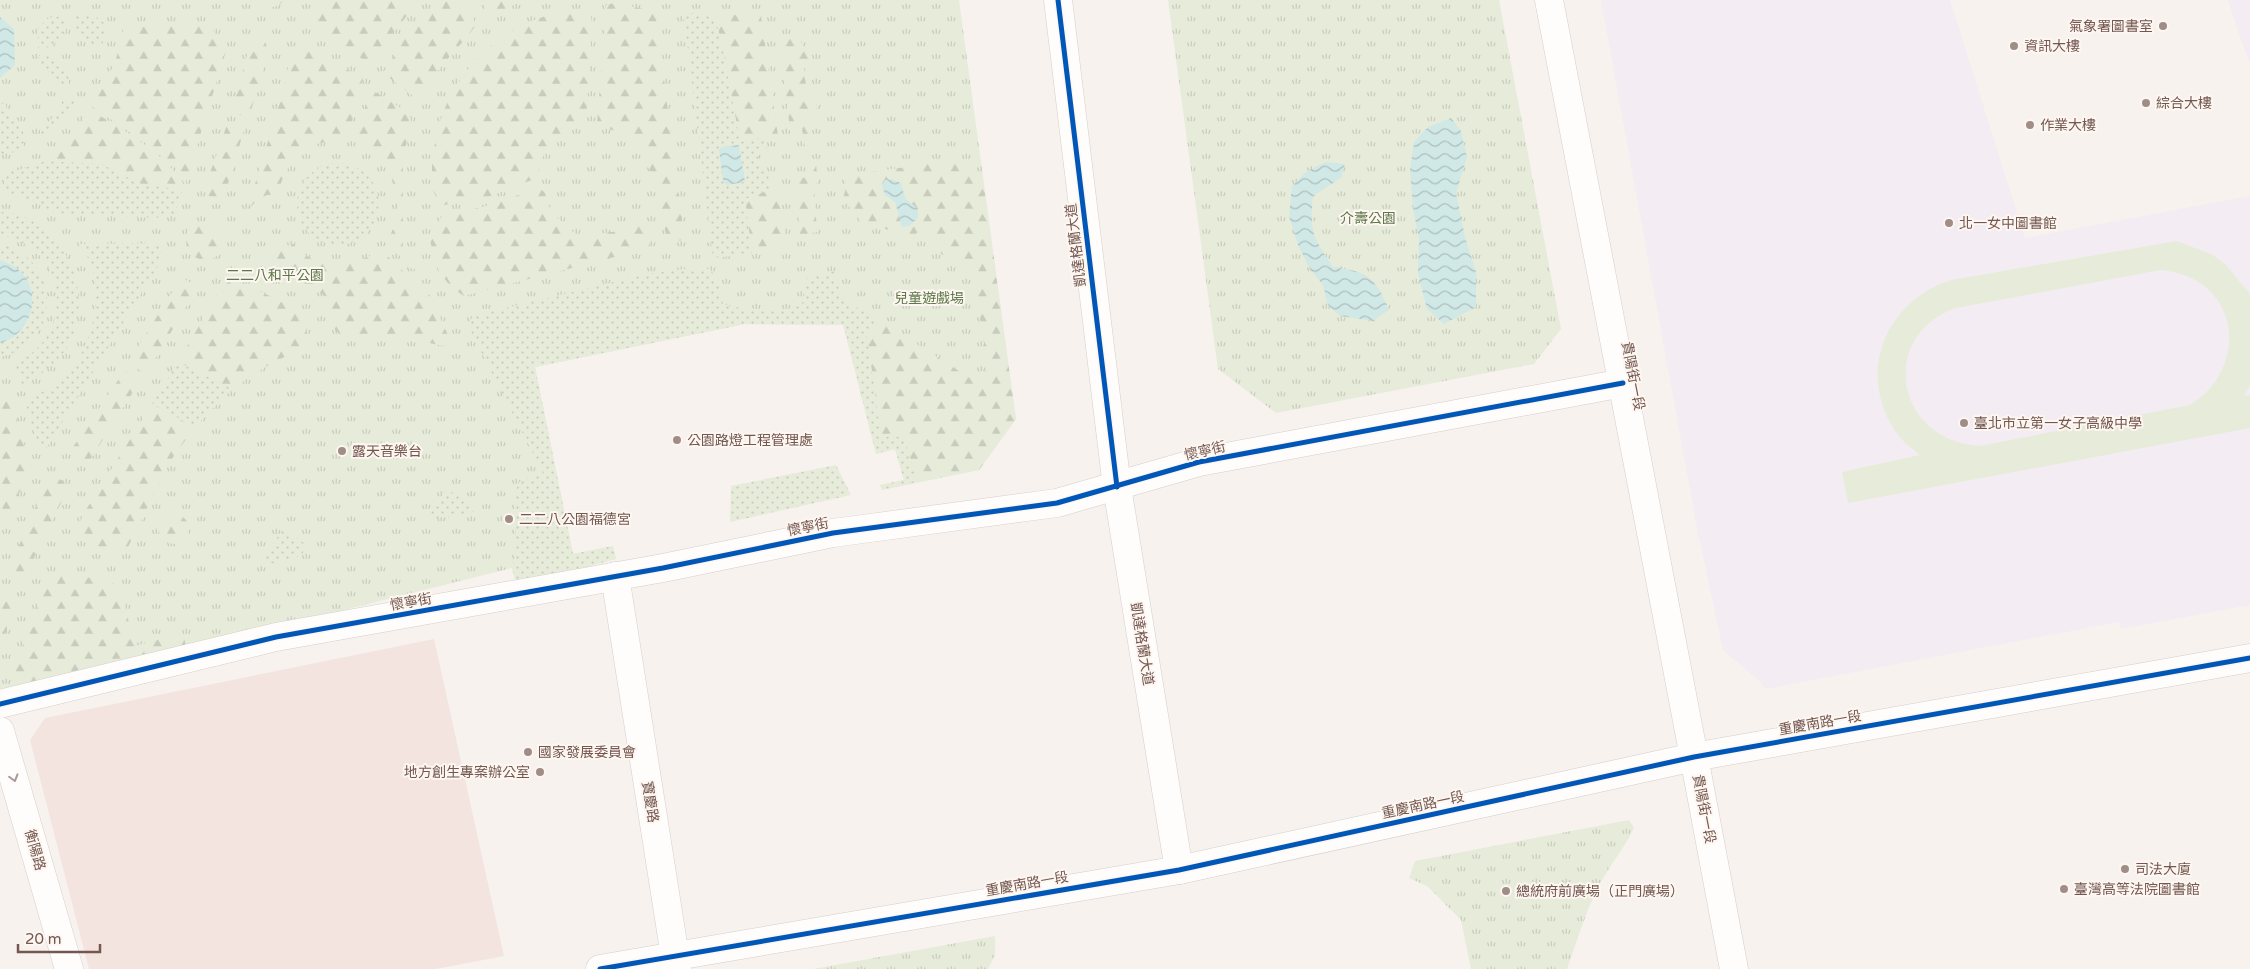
<svg xmlns="http://www.w3.org/2000/svg" width="2250" height="969" font-family="'Varela Round','Noto Sans TC',sans-serif">
  <defs>
    <pattern id="grass-tufts" width="24" height="20" patternUnits="userSpaceOnUse" patternTransform="scale(1.25)"><rect width="24" height="20" fill="#e7ecda"/><path d="M3 7l-1-3M5 7V3M7 7l1-3M15 17l-1-3M17 17v-4M19 17l1-3" fill="none" stroke="#c9ccbd"/></pattern>
    <pattern id="forest-firs" width="22" height="20" patternUnits="userSpaceOnUse" patternTransform="scale(1.25)"><rect width="22" height="20" fill="#e7ecda"/><path d="M5 1l3.5 6h-7zM16 11l3.5 6h-7z" fill="#c9ccbd"/></pattern>
    <pattern id="garden-dots" width="8" height="8" patternUnits="userSpaceOnUse" patternTransform="scale(1.25)"><rect width="8" height="8" fill="#e7ecda"/><path d="M2 2h.1M6 6h.1" fill="none" stroke="#c9ccbd" stroke-width="1.8" stroke-linecap="round"/></pattern>
    <pattern id="water-waves" width="16" height="10" patternUnits="userSpaceOnUse" patternTransform="scale(1.25)"><rect width="16" height="10" fill="#d0e8e6"/><path d="M0 5q4-4 8 0t8 0" fill="none" stroke="#adbfbd"/></pattern>
  </defs>
  <rect width="100%" height="100%" fill="#f7f2ee"/>
  <path fill="#f4e4e0" d="M 434,639 L 504,956 L 436,969 L 89,969 L 30,740 L 45,718 Z"/>
  <g fill="#f3ecf3">
    <path d="M 1601,0 L 1950,0 L 2025,238 L 2250,196 L 2250,605 L 2121,629 L 2119,622 L 1765,689 L 1762,683 L 1723,650 L 1697,528 Z"/>
    <path d="M 2228,0 L 2250,0 L 2250,64 L 2240,37 Z"/>
  </g>
  <g fill="url(#grass-tufts)">
    <path d="M 0,0 L 959,0 L 1016,419 L 979,470 L 882,490 L 880,485 L 904,480 L 895,449 L 876,454 L 843,325 L 745,324 L 535,367 L 573,554 L 613,546 L 616,559 L 515,580 L 512,568 L 0,696 Z"/>
    <path d="M 1168,0 L 1499,0 L 1561,329 L 1534,364 L 1276,413 L 1218,369 Z"/>
    <path d="M 1629,820 L 1634,828 C 1626,845 1615,859 1605,875 C 1588,903 1578,938 1567,969 L 1471,969 L 1461,920 L 1427,886 L 1409,878 L 1415,861 Z"/>
    <path d="M 995,936 L 995,955 L 988,969 L 813,969 Z"/>
  </g>
  <g fill="url(#forest-firs)">
    <path d="M 257,0 L 284,0 C 276,10 265,9 257,0 Z"/>
    <path d="M 311,0 L 419,0 L 391,36 L 373,66 L 333,40 L 320,27 Z"/>
    <path d="M 438,0 L 460,0 L 468,7 L 476,25 C 463,44 446,58 433,78 C 428,86 426,95 417,99 L 383,73 L 406,37 Z"/>
    <path d="M 482,0 L 524,0 L 491,16 L 485,9 Z"/>
    <path d="M 614,3 L 649,10 L 656,15 L 684,240 L 675,241 L 667,237 L 660,214 L 662,210 C 654,175 640,131 599,127 L 597,124 L 606,5 Z"/>
    <path d="M 584,10 L 590,12 L 592,22 L 586,121 C 577,131 562,132 552,141 C 543,150 540,167 537,178 L 488,197 L 444,205 C 430,196 432,180 432,164 C 432,153 436,141 438,130 C 451,76 495,29 550,15 C 561,12 572,11 584,10 Z"/>
    <path d="M 714,14 L 761,16 L 778,136 L 774,134 L 740,142 L 722,45 Z"/>
    <path d="M 197,24 L 212,29 L 226,51 L 185,185 L 175,166 L 161,153 L 91,106 L 115,63 L 124,28 Z"/>
    <path d="M 800,34 L 803,50 L 812,57 L 811,64 L 804,69 L 807,95 L 816,98 L 817,108 L 810,113 L 813,146 L 805,147 L 802,129 L 790,132 L 780,35 Z"/>
    <path d="M 258,39 L 265,42 L 269,52 L 249,117 L 231,113 L 251,41 Z"/>
    <path d="M 298,46 L 363,78 L 347,141 C 339,144 329,141 320,143 C 297,149 282,172 278,195 C 265,193 258,198 250,208 L 251,197 L 283,92 L 292,50 Z"/>
    <path d="M 373,91 L 409,113 L 411,121 L 403,159 L 403,255 L 417,268 L 413,270 L 386,241 C 389,236 394,230 395,224 C 405,191 388,156 356,143 L 369,92 Z"/>
    <path d="M 90,110 C 111,122 158,150 172,169 C 177,176 180,183 183,190 L 141,184 L 101,164 L 45,161 L 67,141 Z"/>
    <path d="M 228,122 L 245,127 L 224,197 L 217,199 L 209,196 L 205,187 Z"/>
    <path d="M 953,161 L 972,175 L 982,179 L 1016,419 L 979,470 L 917,482 L 904,437 L 881,437 L 867,337 L 879,320 L 973,380 L 988,369 L 972,267 L 941,254 L 939,241 L 918,232 L 911,238 L 880,227 L 863,224 L 843,199 L 846,187 L 845,175 Z"/>
    <path d="M 816,164 L 818,183 L 814,184 L 817,232 L 800,235 L 795,179 L 809,177 L 808,166 Z"/>
    <path d="M 780,186 L 786,249 L 752,254 L 745,199 Z"/>
    <path d="M 540,188 L 545,193 L 551,212 L 579,237 L 618,231 L 624,225 L 639,221 C 650,229 652,235 649,248 L 464,296 L 452,288 L 439,272 L 430,241 L 434,229 L 444,213 C 464,212 484,207 503,201 C 516,197 526,190 540,188 Z"/>
    <circle cx="205" cy="241" r="19"/>
    <path d="M 293,244 C 315,267 335,269 365,258 C 370,257 373,253 378,250 L 382,251 L 406,274 L 407,284 L 414,286 L 424,283 L 453,346 C 445,348 411,338 399,337 C 382,335 364,338 347,339 L 335,330 L 328,297 L 281,275 L 261,248 L 271,250 Z"/>
    <path d="M 184,279 L 193,284 L 195,292 L 146,374 L 128,363 L 179,281 Z"/>
    <path d="M 232,280 C 253,289 296,303 305,324 C 308,331 306,341 305,348 C 279,358 255,372 232,389 L 178,362 L 221,287 Z"/>
    <path d="M 125,370 L 140,381 L 90,460 L 76,463 L 72,458 L 71,450 Z"/>
    <path d="M 7,385 L 30,464 L 29,471 L 0,535 L 0,387 Z"/>
    <path d="M 152,404 L 195,427 L 171,460 L 128,547 L 111,553 L 95,550 L 80,536 L 78,527 L 84,513 Z"/>
    <path d="M 58,478 L 64,482 L 67,491 L 26,574 L 18,574 L 13,572 L 11,564 L 42,493 L 53,479 Z"/>
    <circle cx="174" cy="529" r="15"/>
    <path d="M 67,575 C 85,578 115,577 126,594 L 122,595 L 135,646 L 183,633 L 187,650 L 14,686 L 18,685 L 15,674 L 20,653 L 47,578 Z"/>
    <path d="M 4,598 L 10,600 L 14,607 L 0,649 L 0,600 Z"/>
  </g>
  <g fill="url(#garden-dots)">
    <path d="M 687,13 L 714,14 L 722,45 L 740,142 L 764,137 L 767,148 L 761,148 L 758,153 L 761,168 L 767,171 L 770,183 L 777,187 L 745,199 L 752,254 L 713,258 L 684,17 Z"/>
    <path d="M 65,16 L 66,32 L 62,33 L 52,47 L 38,48 L 38,28 L 48,18 Z"/>
    <path d="M 76,16 L 95,16 L 107,25 L 102,46 L 89,47 L 89,42 L 79,31 L 75,31 Z"/>
    <path d="M 53,54 L 65,70 L 68,70 L 69,85 L 64,86 L 44,67 L 38,67 L 38,56 Z"/>
    <path d="M 73,99 L 76,102 L 60,122 L 40,139 L 40,125 L 48,123 L 62,106 L 62,101 Z"/>
    <path d="M 0,103 L 5,103 L 8,111 L 23,125 L 24,150 L 0,155 Z"/>
    <path d="M 45,161 L 101,164 L 141,184 L 183,190 L 174,215 L 155,218 L 55,213 L 35,202 L 7,193 L 3,177 L 6,172 L 18,170 Z"/>
    <circle cx="338" cy="204" r="41"/>
    <path d="M 0,212 C 63,215 98,293 68,346 C 57,364 41,375 22,385 L 15,363 C 21,360 27,357 32,353 C 64,328 65,277 35,251 C 25,242 13,238 0,235 Z"/>
    <path d="M 150,243 L 160,247 L 163,258 L 46,449 L 43,449 L 38,447 L 26,404 C 32,393 54,389 64,378 C 94,347 111,278 78,244 Z"/>
    <path d="M 0,244 C 62,258 64,344 0,357 Z"/>
    <path d="M 684,269 L 710,269 L 718,281 L 723,304 C 743,309 788,318 804,301 L 805,279 L 834,271 L 842,299 L 879,320 L 867,337 L 881,437 L 904,437 L 917,482 L 882,490 L 880,485 L 904,480 L 895,449 L 876,454 L 844,325 L 745,324 L 535,367 L 573,554 L 613,546 L 616,559 L 521,585 L 515,580 L 512,568 L 516,551 L 515,491 L 520,481 L 543,473 L 472,334 L 469,322 L 473,316 L 647,274 Z"/>
    <path d="M 178,362 L 232,389 L 195,427 L 152,404 Z"/>
    <path d="M 836,465 L 851,495 L 730,522 L 731,486 Z"/>
    <path d="M 447,489 L 479,510 L 449,519 L 447,515 L 437,519 L 431,513 Z"/>
    <path d="M 283,529 L 304,543 L 305,549 L 301,556 L 266,565 L 264,557 Z"/>
  </g>
  <path fill="#e7ecda" fill-rule="evenodd" d="M 2177,241 L 2213,255 L 2226,265 L 2250,294 L 2250,386 L 2244,396 L 2250,395 L 2250,428 L 1848,503 L 1842,472 L 1920,455 C 1911,448 1902,441 1895,431 C 1856,371 1886,301 1951,280 ZM 2161,270 C 2242,278 2250,368 2190,405 L 1980,446 C 1895,441 1877,336 1956,308 Z"/>
  <g fill="url(#water-waves)">
    <path d="M 0,17 L 14,29 L 15,65 L 0,78 Z"/>
    <path d="M 1451,118 L 1461,131 L 1467,157 L 1456,193 L 1465,237 L 1476,272 L 1476,307 L 1444,324 L 1427,309 L 1418,274 L 1419,239 L 1413,208 L 1410,170 L 1414,142 L 1428,127 Z"/>
    <path d="M 739,145 L 745,182 L 727,185 L 723,180 L 719,150 L 722,147 Z"/>
    <path d="M 1326,162 L 1345,164 L 1341,178 L 1313,196 C 1309,232 1313,237 1333,267 C 1368,271 1376,278 1389,310 L 1373,321 L 1340,316 L 1328,305 L 1323,285 L 1310,269 L 1298,245 L 1289,216 L 1292,186 L 1307,171 Z"/>
    <path d="M 891,179 L 901,183 L 905,198 L 918,209 L 918,218 L 909,226 L 902,227 L 895,202 L 885,195 L 882,185 L 885,180 Z"/>
    <path d="M 0,260 C 9,263 17,267 23,274 C 43,297 29,336 0,343 Z"/>
  </g>
  <g fill="none" stroke-linecap="round" stroke-linejoin="round">
    <g stroke="#d6ceca" stroke-width="29">
      <g id="minor">
        <path d="M 1549,0 L 1694,757"/>
        <path d="M 0,704 L 276,637 L 663,568 L 833,533 L 1057,503 L 1199,462 L 1623,383"/>
      </g>
    </g>
    <g stroke="#d6ceca" stroke-width="29">
      <g id="tertiary">
        <path d="M 1058,0 L 1117,487 L 1179,870"/>
        <path d="M 615,576 L 677,969"/>
        <path d="M 0,731 L 69,969"/>
        <path d="M 1694,757 L 1734,969"/>
        <path d="M 600,969 L 1179,870 L 1694,757 L 2250,658"/>
      </g>
    </g>
    <use href="#minor" stroke="#fefdfc" stroke-width="28"/>
    <use href="#tertiary" stroke="#fefdfc" stroke-width="28"/>
    <g stroke="#fdf6f1" stroke-width="8">
      <g id="cycleway">
        <path d="M 1058,0 L 1117,487"/>
        <path d="M 0,704 L 276,637 L 663,568 L 833,533 L 1057,503 L 1199,462 L 1623,383"/>
        <path d="M 600,969 L 1179,870 L 1694,757 L 2250,658"/>
      </g>
    </g>
    <use href="#cycleway" stroke="#0057b8" stroke-width="5"/>
  </g>
  <defs><path id="oneway-chevron" d="M-2-3.5L2.5 0L-2 3.5" fill="none" stroke-width="1.6" stroke-linecap="round" stroke-linejoin="round" transform="scale(1.25)"/></defs>
  <use stroke="#ab9995" href="#oneway-chevron" transform="translate(14 778) rotate(74)"/>
  <g fill="#a18d87" stroke="#fdf6f1" stroke-width="2">
    <circle cx="2163" cy="26" r="5"/>
    <circle cx="2014" cy="46" r="5"/>
    <circle cx="2146" cy="103" r="5"/>
    <circle cx="2030" cy="125" r="5"/>
    <circle cx="1949" cy="223" r="5"/>
    <circle cx="1964" cy="423" r="5"/>
    <circle cx="677" cy="440" r="5"/>
    <circle cx="342" cy="451" r="5"/>
    <circle cx="509" cy="519" r="5"/>
    <circle cx="528" cy="752" r="5"/>
    <circle cx="540" cy="772" r="5"/>
    <circle cx="2125" cy="869" r="5"/>
    <circle cx="2064" cy="889" r="5"/>
    <circle cx="1506" cy="891" r="5"/>
  </g>
  <g text-anchor="middle" dominant-baseline="central" stroke-width="4" stroke-linejoin="round" paint-order="stroke">
    <g font-size="14" fill="#735750" stroke="#fdf6f1" text-anchor="start">
      <text x="2153" y="26" text-anchor="end">氣象署圖書室</text>
      <text x="2024" y="46">資訊大樓</text>
      <text x="2156" y="103">綜合大樓</text>
      <text x="2040" y="125">作業大樓</text>
      <text x="1959" y="223">北一女中圖書館</text>
      <text x="1974" y="423">臺北市立第一女子高級中學</text>
      <text x="687" y="440">公園路燈工程管理處</text>
      <text x="352" y="451">露天音樂台</text>
      <text x="519" y="519">二二八公園福德宮</text>
      <text x="538" y="752">國家發展委員會</text>
      <text x="530" y="772" text-anchor="end">地方創生專案辦公室</text>
      <text x="2135" y="869">司法大廈</text>
      <text x="2074" y="889">臺灣高等法院圖書館</text>
      <text x="1516" y="891">總統府前廣場（正門廣場）</text>
    </g>
    <g font-size="14" fill="#5e7849" stroke="#fdf6f1">
      <text x="1368" y="218">介壽公園</text>
      <text x="275" y="275">二二八和平公園</text>
      <text x="929" y="298">兒童遊戲場</text>
    </g>
    <g font-size="14" fill="#735750" stroke="#fdf6f1">
      <text transform="translate(1076 245) rotate(-97)">凱達格蘭大道</text>
      <text transform="translate(1633 376) rotate(79)">貴陽街一段</text>
      <text transform="translate(1205 451) rotate(-13)">懷寧街</text>
      <text transform="translate(808 527) rotate(-11)">懷寧街</text>
      <text transform="translate(411 602) rotate(-10)">懷寧街</text>
      <text transform="translate(1142 644) rotate(81)">凱達格蘭大道</text>
      <text transform="translate(1820 723) rotate(-10)">重慶南路一段</text>
      <text transform="translate(650 802) rotate(81)">寶慶路</text>
      <text transform="translate(1423 805) rotate(-12)">重慶南路一段</text>
      <text transform="translate(1704 809) rotate(79)">貴陽街一段</text>
      <text transform="translate(35 850) rotate(74)">衡陽路</text>
      <text transform="translate(1027 884) rotate(-10)">重慶南路一段</text>
    </g>
  </g>
  <path d="M18 944v8h82v-8" fill="none" stroke="#735750" stroke-width="2.5"/>
  <text x="25" y="944" font-size="15" fill="#735750" stroke="#fdf6f1" stroke-width="4" paint-order="stroke">20 m</text>
</svg>
